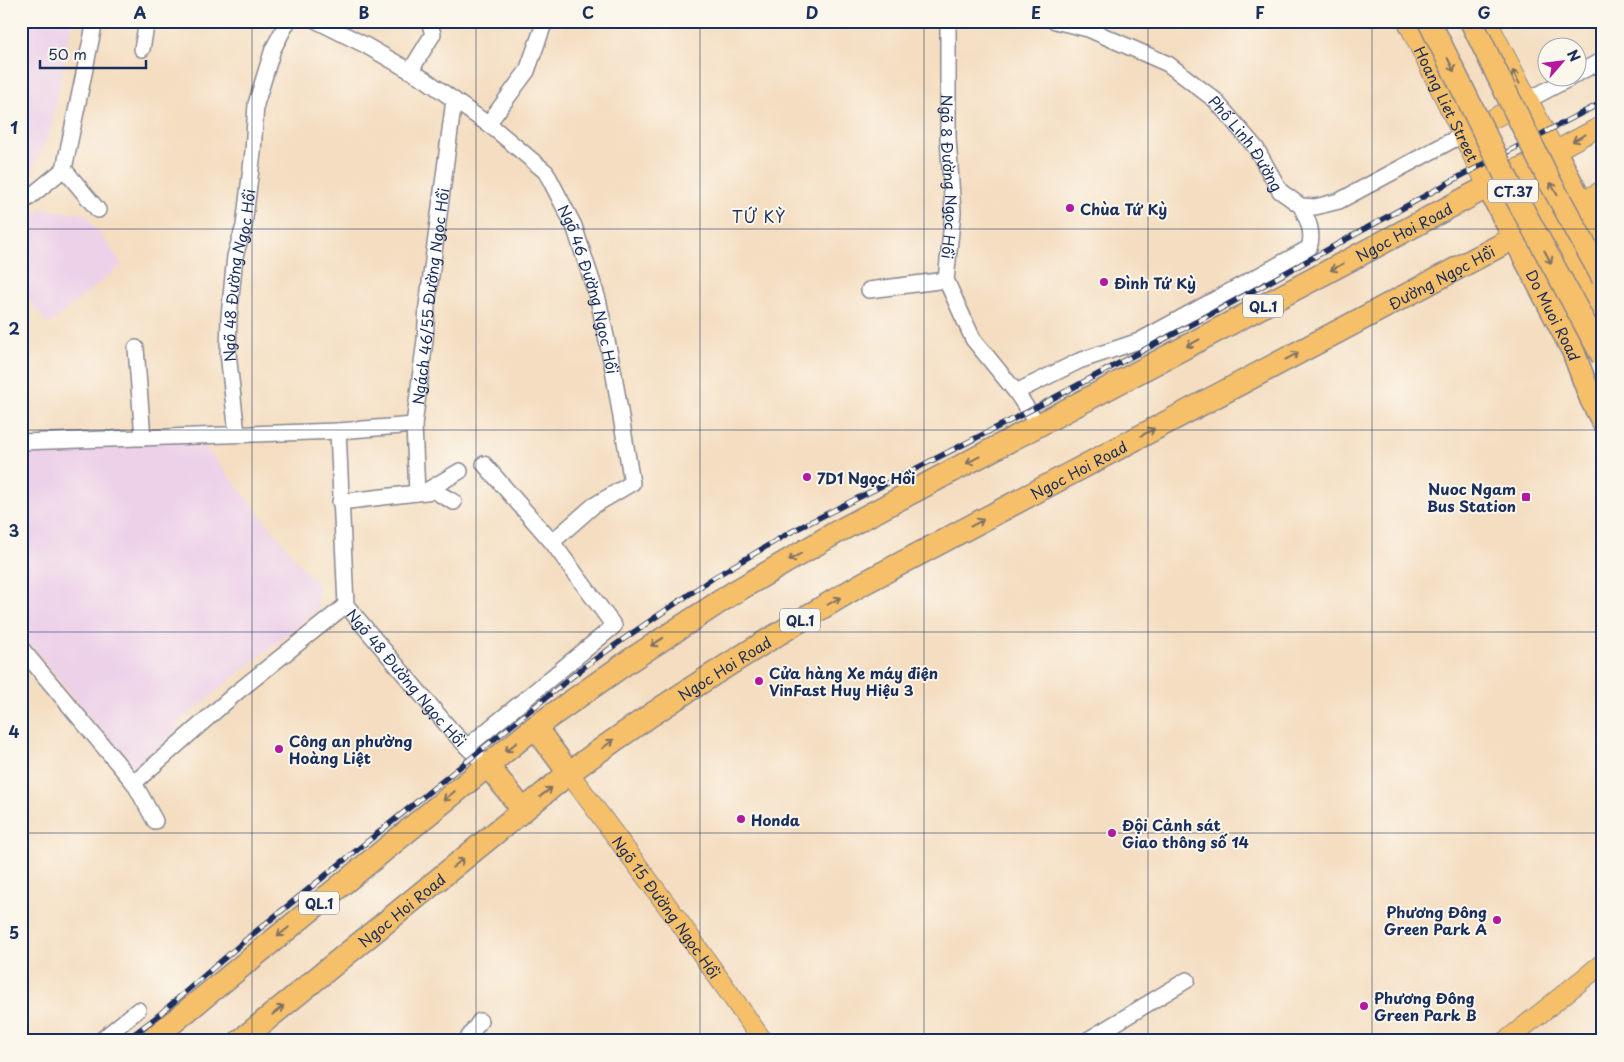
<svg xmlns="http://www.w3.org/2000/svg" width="1624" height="1062" font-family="'Playpen Sans',sans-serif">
  <rect width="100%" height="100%" fill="#fbf7ec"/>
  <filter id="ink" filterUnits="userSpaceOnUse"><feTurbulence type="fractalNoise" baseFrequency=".02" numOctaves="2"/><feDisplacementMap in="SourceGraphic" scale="10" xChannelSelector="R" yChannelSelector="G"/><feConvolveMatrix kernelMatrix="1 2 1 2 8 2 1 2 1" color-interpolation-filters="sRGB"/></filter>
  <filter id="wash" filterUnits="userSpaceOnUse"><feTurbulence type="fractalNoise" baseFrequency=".0096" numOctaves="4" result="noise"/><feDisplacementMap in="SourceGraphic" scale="20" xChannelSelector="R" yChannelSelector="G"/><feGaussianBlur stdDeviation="1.12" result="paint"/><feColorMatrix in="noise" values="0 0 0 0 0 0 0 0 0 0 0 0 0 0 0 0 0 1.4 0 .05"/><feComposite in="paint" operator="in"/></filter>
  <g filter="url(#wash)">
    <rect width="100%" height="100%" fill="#f4ddc0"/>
    <g fill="#edd1e9">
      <path d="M 21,21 L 72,21 L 51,130 L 32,169 L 21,177 Z"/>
      <path d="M 42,209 L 85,214 L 122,264 L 48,325 L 21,289 L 21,225 Z"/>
      <path d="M 200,441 L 318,586 L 318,609 L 180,721 L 172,744 L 139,768 L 126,762 L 21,632 L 21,448 Z"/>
    </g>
  </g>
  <g filter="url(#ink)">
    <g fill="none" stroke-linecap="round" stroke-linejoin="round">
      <g stroke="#88868f" stroke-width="18">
        <g id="minor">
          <path id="s1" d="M 317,21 L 365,45 L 426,80 L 496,130 L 546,172 L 574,226 L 598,299 L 613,369 L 632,483 L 593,506 L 552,542 L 614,626 L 467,747"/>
          <path id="s2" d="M 948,21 L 948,138 L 953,212 L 946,280 L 973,339 L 1016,392 L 1038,425"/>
          <path id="s3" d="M 1055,21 L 1088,29 L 1168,64 L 1215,100 L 1256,148 L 1280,191 L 1301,206 L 1315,207 L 1339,201 L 1462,135"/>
          <path d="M 142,49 L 147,21"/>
          <path d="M 411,70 L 433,34 L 429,21"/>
          <path d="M 1576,74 L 1603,60"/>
          <path d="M 1528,100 L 1570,78"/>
          <path d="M 488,124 L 527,71 L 545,21"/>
          <path d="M 64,169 L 98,210"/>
          <path d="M 21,204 L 64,169 L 95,21"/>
          <path d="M 869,290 L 946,280"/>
          <path d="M 136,348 L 143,438"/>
          <path d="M 1016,392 L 1079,361 L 1139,341 L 1309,248 C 1314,232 1308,221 1301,206"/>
          <path id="s4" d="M 414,425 L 338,431 L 346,605 L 451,730 L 475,755 L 488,766"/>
          <path id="s5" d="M 237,434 L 228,353 L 229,317 L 235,256 L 244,226 L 253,152 L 256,104 L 273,49 L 288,21"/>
          <path d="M 21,442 L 338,431"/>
          <path d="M 484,464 L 552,542"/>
          <path d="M 426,491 L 460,471"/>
          <path id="s6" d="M 417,493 L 414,425 L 425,340 L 427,306 L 454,100"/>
          <path d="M 340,502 L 434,491 L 454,502"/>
          <path d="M 21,648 L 134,783 L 155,821"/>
          <path d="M 134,783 L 236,693 L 346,605"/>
          <path d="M 100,1041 L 138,1010"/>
          <path d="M 466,1041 L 480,1021"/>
          <path d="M 1086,1041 L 1187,980"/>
        </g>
      </g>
      <g stroke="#88868f" stroke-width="21">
        <g id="major">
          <path id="s7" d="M 1407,21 L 1488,187"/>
          <path d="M 1487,21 L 1555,151 L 1603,125"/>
          <path d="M 1467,132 L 1525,102"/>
          <path d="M 1582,202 L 1603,190"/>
          <path id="s8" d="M 569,773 L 680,923 L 763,1041"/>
          <path d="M 1506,1041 L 1603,963"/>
        </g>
      </g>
      <g stroke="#88868f" stroke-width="25">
        <g id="highway">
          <path d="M 1520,169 L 1603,323"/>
          <path id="s9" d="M 1488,187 L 1573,351 L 1591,399 L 1603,422"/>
          <path d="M 535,727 L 569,773"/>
          <path d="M 488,766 L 523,810"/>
          <path id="s10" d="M 150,1041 L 535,727 L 629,661 L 733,593 L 837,532 L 1555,151 L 1603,245"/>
          <path id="s11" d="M 240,1041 L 569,773 C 663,703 763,642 864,583 L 1582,202"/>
        </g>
      </g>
      <use href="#minor" stroke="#fff" stroke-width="15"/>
      <use href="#major" stroke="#f6c06b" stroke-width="19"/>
      <use href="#highway" stroke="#f6c06b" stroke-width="22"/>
      <g stroke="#1b2f5e" stroke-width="5.5">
        <path id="rail" d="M 125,1041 L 154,1019 L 249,937 L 584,667 L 628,636 L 713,578 L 789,533 L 1029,411 L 1202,319 L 1459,177 L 1603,102"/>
      </g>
      <use href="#rail" stroke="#fbf7ec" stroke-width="4" stroke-dasharray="11" stroke-linecap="butt"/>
      <g stroke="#88868f" stroke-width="25" stroke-linecap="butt">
        <g id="highway-bridge">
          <path d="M 1429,21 L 1516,197 L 1603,357"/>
          <path d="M 1471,21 L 1549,180 L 1603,278"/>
        </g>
      </g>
      <use href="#highway-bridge" stroke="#f6c06b" stroke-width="22"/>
    </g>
    <defs><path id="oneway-shaft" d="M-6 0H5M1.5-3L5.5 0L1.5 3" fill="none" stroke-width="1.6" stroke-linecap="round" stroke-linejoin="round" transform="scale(1.25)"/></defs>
    <g stroke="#7e7064">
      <use href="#oneway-shaft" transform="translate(1451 65) rotate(64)"/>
      <use href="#oneway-shaft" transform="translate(1516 77) rotate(-118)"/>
      <use href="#oneway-shaft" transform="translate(1579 138) rotate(152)"/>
      <use href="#oneway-shaft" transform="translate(1554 189) rotate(-119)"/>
      <use href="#oneway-shaft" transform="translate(1548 257) rotate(61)"/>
      <use href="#oneway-shaft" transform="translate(1337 267) rotate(152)"/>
      <use href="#oneway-shaft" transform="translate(1193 343) rotate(152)"/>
      <use href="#oneway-shaft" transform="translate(1292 356) rotate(-28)"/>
      <use href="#oneway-shaft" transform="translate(1148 432) rotate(-28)"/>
      <use href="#oneway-shaft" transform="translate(973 460) rotate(152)"/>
      <use href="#oneway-shaft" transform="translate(977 523) rotate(-28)"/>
      <use href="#oneway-shaft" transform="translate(795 557) rotate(150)"/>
      <use href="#oneway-shaft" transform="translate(834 601) rotate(-30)"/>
      <use href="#oneway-shaft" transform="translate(657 642) rotate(147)"/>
      <use href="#oneway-shaft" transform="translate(608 744) rotate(-37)"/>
      <use href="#oneway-shaft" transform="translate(511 747) rotate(141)"/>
      <use href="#oneway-shaft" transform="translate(546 792) rotate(-38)"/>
      <use href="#oneway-shaft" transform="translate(449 796) rotate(140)"/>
      <use href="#oneway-shaft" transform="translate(458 863) rotate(-39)"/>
      <use href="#oneway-shaft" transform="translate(283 932) rotate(141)"/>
      <use href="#oneway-shaft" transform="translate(278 1010) rotate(-39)"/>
    </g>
  </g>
  <path fill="none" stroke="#1b2f5e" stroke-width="1" stroke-opacity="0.55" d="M 252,21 L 252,1041M 476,21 L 476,1041M 700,21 L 700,1041M 924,21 L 924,1041M 1148,21 L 1148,1041M 1372,21 L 1372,1041M 21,229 L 1603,229M 21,430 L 1603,430M 21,632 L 1603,632M 21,833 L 1603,833"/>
  <g fill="#b5179e" stroke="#fbf7ec" stroke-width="2">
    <circle cx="1070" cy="208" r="5"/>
    <circle cx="1104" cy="282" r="5"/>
    <circle cx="807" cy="477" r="5"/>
    <rect x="1521" y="492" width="10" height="10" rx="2.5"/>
    <circle cx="759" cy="681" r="5"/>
    <circle cx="279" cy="749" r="5"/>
    <circle cx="741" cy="819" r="5"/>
    <circle cx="1112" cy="833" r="5"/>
    <circle cx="1497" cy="920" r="5"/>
    <circle cx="1364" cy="1006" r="5"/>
  </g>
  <g text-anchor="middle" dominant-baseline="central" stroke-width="4" stroke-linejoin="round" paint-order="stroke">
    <g fill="#fbf7ec" stroke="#5e6b89" stroke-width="1">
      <rect x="1488" y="179.5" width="50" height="23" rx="4"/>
      <rect x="1243" y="294.5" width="40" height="23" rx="4"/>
      <rect x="780" y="608.5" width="40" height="23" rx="4"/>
      <rect x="299" y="891.5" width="40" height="23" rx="4"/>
    </g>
    <g font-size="14" font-weight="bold" fill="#1b2f5e">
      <text x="1513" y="191">CT.37</text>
      <text x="1263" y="306">QL.1</text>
      <text x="800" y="620">QL.1</text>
      <text x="319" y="903">QL.1</text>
    </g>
    <g font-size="15" fill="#1b2f5e" stroke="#fbf7ec">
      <text stroke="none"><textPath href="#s7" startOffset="92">Hoang Liet Street</textPath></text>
      <text stroke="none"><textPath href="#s3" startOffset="234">Phố Linh Đường</textPath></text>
      <text stroke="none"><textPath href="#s2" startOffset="156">Ngõ 8 Đường Ngọc Hồi</textPath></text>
      <text stroke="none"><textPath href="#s10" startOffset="1498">Ngoc Hoi Road</textPath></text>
      <text stroke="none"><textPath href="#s5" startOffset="160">Ngõ 48 Đường Ngọc Hồi</textPath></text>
      <text stroke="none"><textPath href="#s11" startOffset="1429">Đường Ngọc Hồi</textPath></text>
      <text stroke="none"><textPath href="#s1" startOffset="401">Ngõ 46 Đường Ngọc Hồi</textPath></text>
      <text stroke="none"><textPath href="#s6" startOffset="198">Ngách 46/55 Đường Ngọc Hồi</textPath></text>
      <text stroke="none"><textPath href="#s9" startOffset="144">Do Muoi Road</textPath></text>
      <text stroke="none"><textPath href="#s11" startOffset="1018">Ngoc Hoi Road</textPath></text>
      <text stroke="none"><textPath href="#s11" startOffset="612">Ngoc Hoi Road</textPath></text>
      <text stroke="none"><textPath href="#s4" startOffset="345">Ngõ 48 Đường Ngọc Hồi</textPath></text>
      <text stroke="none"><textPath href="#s8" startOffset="166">Ngõ 15 Đường Ngọc Hồi</textPath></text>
      <text stroke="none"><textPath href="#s11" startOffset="208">Ngoc Hoi Road</textPath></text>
    </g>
    <g font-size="15" font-weight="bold" fill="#1b2f5e" stroke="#fbf7ec" text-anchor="start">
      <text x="1080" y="208">Chùa Tứ Kỳ</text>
      <text x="1114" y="282">Đình Tứ Kỳ</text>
      <text x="817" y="477">7D1 Ngọc Hồi</text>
      <text x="1516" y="488" text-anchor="end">Nuoc Ngam<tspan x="1516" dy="17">Bus Station</tspan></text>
      <text x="769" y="672">Cửa hàng Xe máy điện<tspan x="769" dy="17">VinFast Huy Hiệu 3</tspan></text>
      <text x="289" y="740">Công an phường<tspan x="289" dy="17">Hoàng Liệt</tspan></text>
      <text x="751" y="819">Honda</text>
      <text x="1122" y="824">Đội Cảnh sát<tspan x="1122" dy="17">Giao thông số 14</tspan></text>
      <text x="1487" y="911" text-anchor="end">Phương Đông<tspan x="1487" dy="17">Green Park A</tspan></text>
      <text x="1374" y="997">Phương Đông<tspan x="1374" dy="17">Green Park B</tspan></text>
    </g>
    <g font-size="16" letter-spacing="1" fill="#1b2f5e" stroke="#fbf7ec">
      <text x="759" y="216">TỨ KỲ</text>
    </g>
  </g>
  <rect width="1624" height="1062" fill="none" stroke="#fbf7ec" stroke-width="55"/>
  <g transform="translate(1562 62) rotate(62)"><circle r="24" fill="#fbf7ec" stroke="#a1a7b3"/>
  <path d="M0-4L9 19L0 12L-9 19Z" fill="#b5179e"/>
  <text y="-8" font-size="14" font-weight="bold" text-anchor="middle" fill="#1b2f5e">N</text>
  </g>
  <path d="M40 60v8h106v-8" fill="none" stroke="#1b2f5e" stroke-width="2.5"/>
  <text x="48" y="60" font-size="15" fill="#1b2f5e" stroke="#fbf7ec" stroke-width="4" paint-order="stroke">50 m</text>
  <rect x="28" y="28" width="1568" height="1006" fill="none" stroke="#1b2f5e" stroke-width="2"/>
  <g font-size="16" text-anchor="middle" font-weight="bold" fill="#1b2f5e">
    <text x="140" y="19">A</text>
    <text x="364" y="19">B</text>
    <text x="588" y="19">C</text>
    <text x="812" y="19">D</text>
    <text x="1036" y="19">E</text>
    <text x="1260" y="19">F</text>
    <text x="1484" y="19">G</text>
    <text x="14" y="134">1</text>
    <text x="14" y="335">2</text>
    <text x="14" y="537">3</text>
    <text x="14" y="738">4</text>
    <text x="14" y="939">5</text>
  </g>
</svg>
